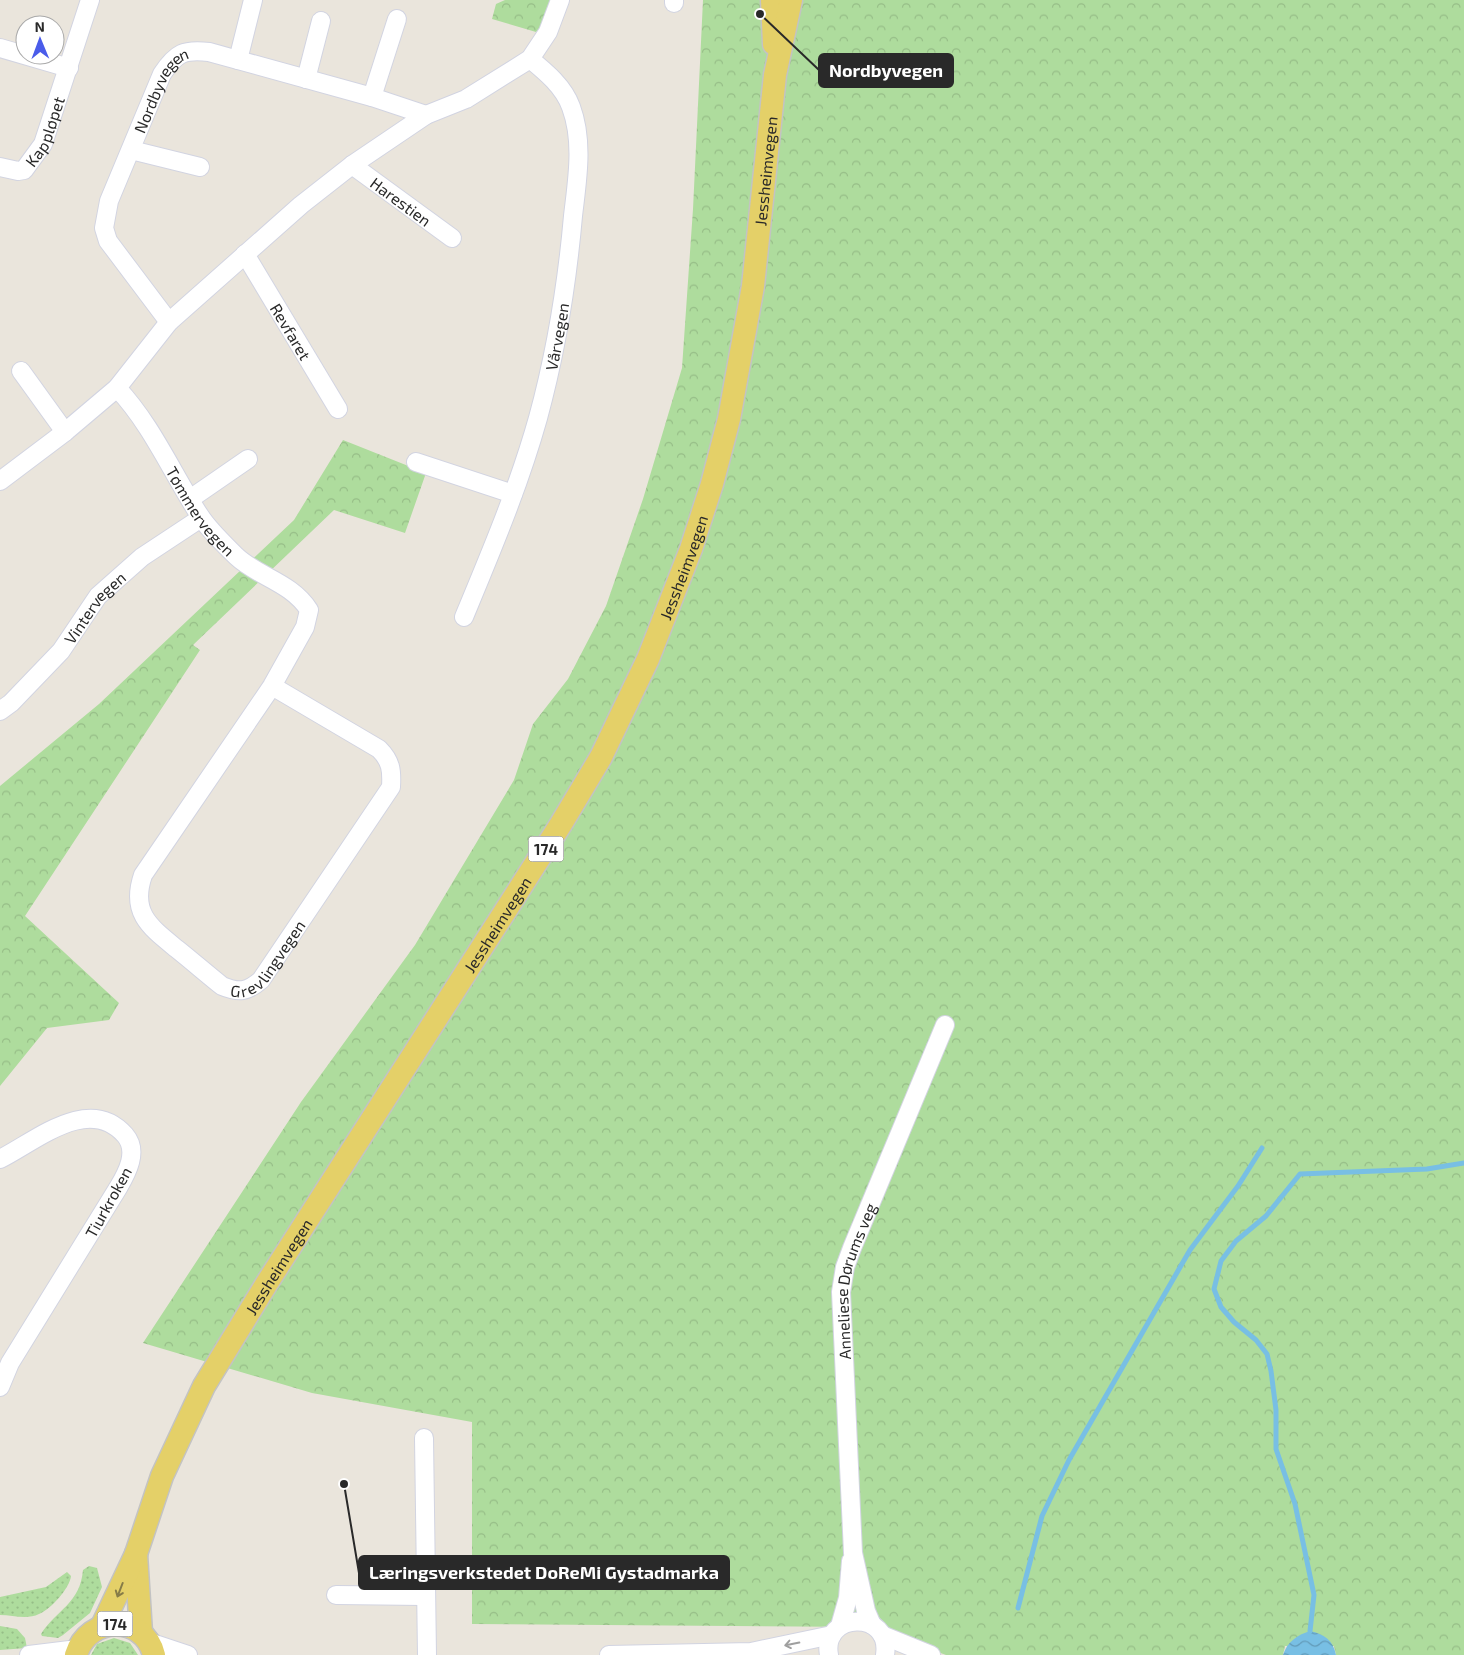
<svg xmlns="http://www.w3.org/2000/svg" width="1464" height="1655" font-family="'Exo 2',sans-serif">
  <defs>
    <pattern id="grass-dots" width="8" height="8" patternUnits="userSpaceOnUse" patternTransform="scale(1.25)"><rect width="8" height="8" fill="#aedc9d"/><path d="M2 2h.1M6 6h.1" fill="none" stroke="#96bd87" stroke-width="1.8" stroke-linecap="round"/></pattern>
    <pattern id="forest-crowns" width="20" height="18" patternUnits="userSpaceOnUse" patternTransform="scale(1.25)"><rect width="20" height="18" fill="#aedc9d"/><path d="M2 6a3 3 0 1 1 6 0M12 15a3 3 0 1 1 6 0" fill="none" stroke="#96bd87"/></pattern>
    <pattern id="water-waves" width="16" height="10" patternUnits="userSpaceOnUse" patternTransform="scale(1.25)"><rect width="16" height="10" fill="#78bfe4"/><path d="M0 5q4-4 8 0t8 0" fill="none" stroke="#629bb9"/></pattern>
  </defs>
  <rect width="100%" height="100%" fill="#eae5dc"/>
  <g fill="url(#grass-dots)">
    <path d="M 89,1566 L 97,1568 L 102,1587 L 90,1613 L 63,1635 L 58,1638 L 42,1636 L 41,1634 C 57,1609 80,1604 83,1570 Z"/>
    <path d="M 67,1572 L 71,1576 C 70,1588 51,1609 39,1614 C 27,1620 13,1615 0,1615 L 0,1597 L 46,1587 Z"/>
    <path d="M 0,1626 L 17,1629 L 25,1638 L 27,1648 L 0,1650 Z"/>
    <path d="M 114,1638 L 130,1643 L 138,1655 L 91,1655 L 97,1644 Z"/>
  </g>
  <g fill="url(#forest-crowns)">
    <path d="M 505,0 L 568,0 L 536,32 L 492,19 L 496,4 Z"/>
    <path d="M 703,0 L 1464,0 L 1464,1655 L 1336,1655 L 1334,1646 L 1285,1646 L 1283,1655 L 946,1655 L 870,1627 L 472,1624 L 472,1422 L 312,1393 L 143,1343 L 301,1102 L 415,945 L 514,780 L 533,724 L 568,679 L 606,606 L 643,499 L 682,368 L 693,209 Z"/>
    <path d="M 343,440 L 426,473 L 405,533 L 334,510 L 193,645 L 200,650 L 25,916 L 119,1003 L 109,1020 L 47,1028 L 0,1086 L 0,786 L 99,704 L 294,520 Z"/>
  </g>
  <path fill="url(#water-waves)" d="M 1310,1631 C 1324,1634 1333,1640 1336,1655 L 1283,1655 C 1287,1642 1297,1635 1310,1631 Z"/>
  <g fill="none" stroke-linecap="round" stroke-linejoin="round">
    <g stroke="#78bfe4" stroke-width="5">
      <path d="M 1018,1608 L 1042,1516 L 1069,1460 L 1190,1250 L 1238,1186 L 1262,1148"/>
      <path d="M 1310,1631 L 1314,1595 L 1295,1504 L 1276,1449 L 1276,1410 L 1271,1371 L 1267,1354 L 1256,1340 L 1234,1322 L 1221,1307 L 1214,1289 L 1221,1261 L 1236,1241 L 1266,1216 L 1300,1174 L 1427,1169 L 1464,1163"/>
    </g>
    <g stroke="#d2d4e1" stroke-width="20">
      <g id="minor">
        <path d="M 674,0 L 674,3"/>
        <path d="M 0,48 L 69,68"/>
        <path d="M 238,60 L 253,0"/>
        <path d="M 306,79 L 321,21"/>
        <path d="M 372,97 L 397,19"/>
        <path d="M 131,150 L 200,167"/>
        <path id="s1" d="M 352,165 L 452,238"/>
        <path id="s2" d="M 0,167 L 18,171 L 24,170 L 43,144 L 90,0"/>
        <path id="s3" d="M 245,254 L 338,409"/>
        <path id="s4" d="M 169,322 L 108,241 L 104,228 L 109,201 L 162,74 C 176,53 184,49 209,52 L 372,97 L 426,115"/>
        <path d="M 21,371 L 65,432"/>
        <path id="s5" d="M 117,388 C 152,425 172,473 200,516 C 209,530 224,544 236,556 C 258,577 291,582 309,610 L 305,627 L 272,686 L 143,875 C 130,913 150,927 177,949 C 192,961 207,974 222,986 C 239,993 247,992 261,980 L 391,787 C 392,770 391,761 379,749 L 272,686"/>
        <path d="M 416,462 L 513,494"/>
        <path d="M 0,481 L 65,432 L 117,388 L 169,322 L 301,205 L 352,165 L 426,115 L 466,99 L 530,59 L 548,32 L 560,0"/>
        <path d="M 190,499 L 248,459"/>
        <path id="s6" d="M 464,617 C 491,552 519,486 538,418 C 556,352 567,284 573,216 C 577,181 584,142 571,107 C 564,87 546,72 530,59"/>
        <path id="s7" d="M 0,711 L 11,703 L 61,651 L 98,596 L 142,557 L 201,518"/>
        <path d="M 0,1159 C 36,1141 89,1094 125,1135 C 139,1151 127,1173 118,1188 L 10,1363 L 0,1387"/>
        <path d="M 424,1438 L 427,1655"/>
        <path d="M 336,1595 L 424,1596"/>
        <path id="s8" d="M 872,1625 L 866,1611 L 853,1553 L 841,1292 L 845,1267 L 852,1248 L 945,1025"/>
        <path d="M 840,1626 L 848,1598 L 851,1561"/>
        <path d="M 882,1635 L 931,1655"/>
        <path d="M 149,1642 L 188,1655"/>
        <path d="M 29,1655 L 78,1649"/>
        <path d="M 609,1655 L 751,1652 L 832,1635"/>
        <path d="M 829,1655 C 821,1612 892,1609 885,1655"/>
      </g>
    </g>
    <g stroke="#c3c3c3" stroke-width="25">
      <g id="major">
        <path d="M 772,0 L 774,44"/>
        <path d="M 136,1554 L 141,1633"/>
        <path id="s9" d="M 102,1626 L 136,1554 L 162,1476 L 204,1386 L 267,1283 L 561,824 L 601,757 L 648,659 L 691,549 L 712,484 L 729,419 L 753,286 L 775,75 L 791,0"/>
        <path d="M 76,1655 C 88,1615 144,1614 154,1655"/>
      </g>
    </g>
    <use href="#minor" stroke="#fff" stroke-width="18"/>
    <use href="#major" stroke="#e4d068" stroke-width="22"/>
  </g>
  <defs><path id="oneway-shaft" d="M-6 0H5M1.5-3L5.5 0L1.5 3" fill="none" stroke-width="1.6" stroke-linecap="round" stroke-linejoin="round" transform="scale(1.25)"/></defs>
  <use stroke="#867c48" href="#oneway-shaft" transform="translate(120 1590) rotate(111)"/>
  <use stroke="#9f9f9f" href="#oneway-shaft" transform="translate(792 1644) rotate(169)"/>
  <g text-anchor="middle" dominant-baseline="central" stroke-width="4" stroke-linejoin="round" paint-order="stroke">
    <g fill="#fff" stroke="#696969" stroke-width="1">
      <rect x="528.5" y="836.5" width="35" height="25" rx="4"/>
      <rect x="97.5" y="1611.5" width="35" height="25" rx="4"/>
    </g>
    <g font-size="15" font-weight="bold" fill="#292929">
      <text x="546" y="849">174</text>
      <text x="115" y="1624">174</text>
    </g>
    <g font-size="16" fill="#292929" stroke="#fff">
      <text stroke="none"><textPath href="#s4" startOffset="266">Nordbyvegen</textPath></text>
      <text stroke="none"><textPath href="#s2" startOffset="69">Kappløpet</textPath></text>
      <text stroke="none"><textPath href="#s9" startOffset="1618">Jessheimvegen</textPath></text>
      <text stroke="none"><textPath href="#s1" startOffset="61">Harestien</textPath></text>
      <text stroke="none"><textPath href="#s3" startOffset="90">Revfaret</textPath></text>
      <text stroke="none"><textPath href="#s6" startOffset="296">Vårvegen</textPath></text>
      <text stroke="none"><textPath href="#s5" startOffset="149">Tømmervegen</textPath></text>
      <text stroke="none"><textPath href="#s9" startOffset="1212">Jessheimvegen</textPath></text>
      <text stroke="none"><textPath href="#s7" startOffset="141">Vintervegen</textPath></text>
      <text stroke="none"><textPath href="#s9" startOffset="808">Jessheimvegen</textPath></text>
      <text stroke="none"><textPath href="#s5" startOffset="821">Grevlingvegen</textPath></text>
      <text transform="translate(108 1202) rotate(-61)">Tiurkroken</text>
      <text stroke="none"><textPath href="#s9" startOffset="402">Jessheimvegen</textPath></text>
      <text stroke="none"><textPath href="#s8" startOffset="349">Anneliese Dørums veg</textPath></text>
    </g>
  </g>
  <path fill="none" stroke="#292929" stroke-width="2" d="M760 14L819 70M344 1484L359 1573"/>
  <g fill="#292929" stroke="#fff" stroke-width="2">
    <circle cx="760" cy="14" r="5"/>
    <circle cx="344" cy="1484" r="5"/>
  </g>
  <g fill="#292929" stroke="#292929" stroke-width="2">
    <rect x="819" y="54" width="134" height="33" rx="5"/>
    <rect x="359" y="1556" width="370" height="33" rx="5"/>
  </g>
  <g font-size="18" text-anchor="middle" font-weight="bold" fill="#fff">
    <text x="886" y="77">Nordbyvegen</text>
    <text x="544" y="1579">Læringsverkstedet DoReMi Gystadmarka</text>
  </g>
  <g transform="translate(40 40) rotate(359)"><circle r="24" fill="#ffffff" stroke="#a9a9a9"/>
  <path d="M0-4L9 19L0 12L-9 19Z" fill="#4a5cea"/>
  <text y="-8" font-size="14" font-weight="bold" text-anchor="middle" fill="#292929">N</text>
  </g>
</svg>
